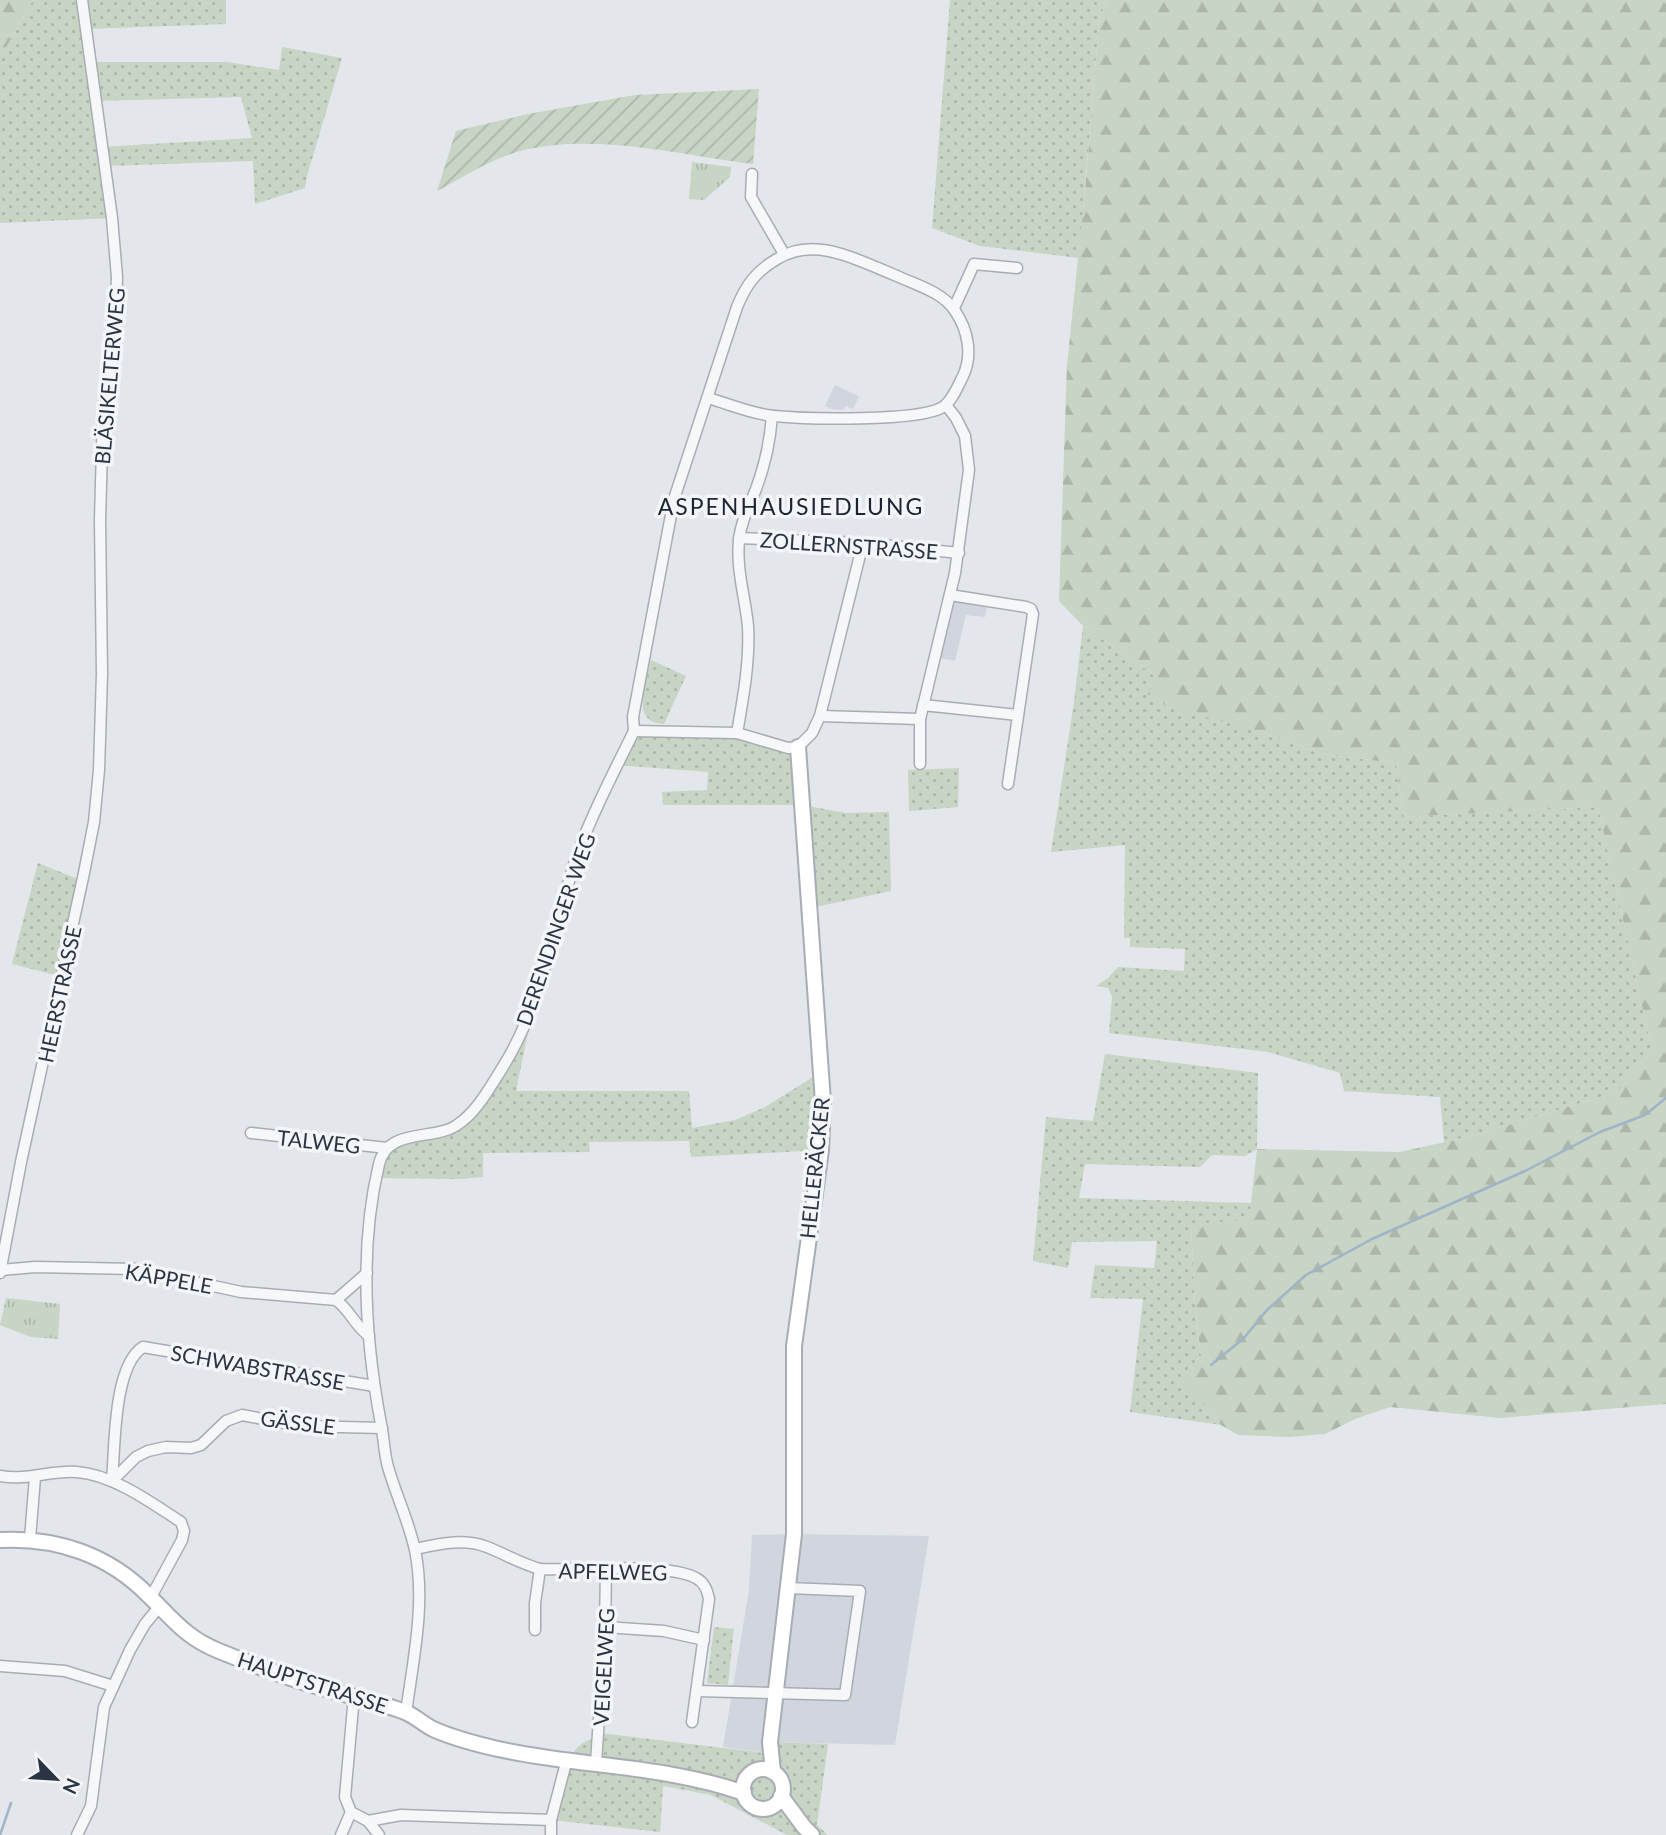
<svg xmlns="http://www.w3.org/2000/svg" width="1666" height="1835" font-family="Lato,sans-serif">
  <defs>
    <pattern id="grass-dots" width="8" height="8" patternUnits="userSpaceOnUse" patternTransform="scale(1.75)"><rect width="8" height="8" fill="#c8d4c4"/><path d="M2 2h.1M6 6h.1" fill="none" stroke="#acb7aa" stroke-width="1.8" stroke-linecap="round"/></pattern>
    <pattern id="forest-firs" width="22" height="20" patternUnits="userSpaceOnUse" patternTransform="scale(1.75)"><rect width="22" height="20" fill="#c8d4c4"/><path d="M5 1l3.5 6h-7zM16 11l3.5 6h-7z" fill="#acb7aa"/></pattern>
    <pattern id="park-tufts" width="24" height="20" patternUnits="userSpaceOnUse" patternTransform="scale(1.75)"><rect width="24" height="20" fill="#c8d4c4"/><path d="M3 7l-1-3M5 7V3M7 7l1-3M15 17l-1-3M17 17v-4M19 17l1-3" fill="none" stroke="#acb7aa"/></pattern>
    <pattern id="garden-furrows" width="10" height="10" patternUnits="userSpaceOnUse" patternTransform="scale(1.75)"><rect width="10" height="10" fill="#c8d4c4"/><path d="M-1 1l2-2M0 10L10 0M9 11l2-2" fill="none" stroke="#acb7aa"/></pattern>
  </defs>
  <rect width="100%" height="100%" fill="#e3e6eb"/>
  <g fill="#d1d5dd">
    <path d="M 835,385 L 859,396 L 853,409 L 846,406 L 843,410 L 832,409 L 825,406 Z"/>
    <path d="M 950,595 L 988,600 L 985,617 L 966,615 L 955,661 L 935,657 Z"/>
    <path d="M 794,1534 L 929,1536 L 895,1745 L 770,1742 L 765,1753 L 723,1747 L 749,1590 L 752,1535 Z"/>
  </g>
  <g fill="url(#grass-dots)" fill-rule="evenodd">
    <path d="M 33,0 L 226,0 L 226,24 L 86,29 L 90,62 L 227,62 L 279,70 L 282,47 L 342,58 L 307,176 L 305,188 L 255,204 L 253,161 L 105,166 L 112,218 L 0,223 L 0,58 ZM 241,97 L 252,138 L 101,147 L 96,101 Z"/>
    <path d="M 950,0 L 1106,0 L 1099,22 L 1079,258 L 980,246 L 932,228 Z"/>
    <path d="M 1083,626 L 1157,677 L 1259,731 L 1321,754 L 1396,763 L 1404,817 L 1598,807 L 1652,1050 L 1617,1092 L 1472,1136 L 1444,1142 L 1440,1097 L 1344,1091 L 1340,1073 L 1268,1052 L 1109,1033 L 1112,997 L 1108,988 L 1096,986 L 1108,978 L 1118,967 L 1184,971 L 1185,949 L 1130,947 L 1130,938 L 1124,938 L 1125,845 L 1051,852 L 1074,702 Z"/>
    <path d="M 651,660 L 686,676 L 664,724 C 629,723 647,681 651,660 Z"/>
    <path d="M 634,731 L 737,733 L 798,747 L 803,805 L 845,813 L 889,812 L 891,891 L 810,908 L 802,805 L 663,805 L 662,792 L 707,790 L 708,772 L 617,765 Z"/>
    <path d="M 959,768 L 958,807 L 909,811 L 908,770 Z"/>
    <path d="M 38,863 L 83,881 L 63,977 L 12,964 Z"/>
    <path d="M 534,1003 L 516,1091 L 689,1091 L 692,1128 L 735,1120 L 765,1107 L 821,1072 L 821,1150 L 691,1157 L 689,1141 L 589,1142 L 590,1152 L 483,1153 L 483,1177 L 460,1179 L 377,1178 L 387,1148 L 456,1127 L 475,1109 Z"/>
    <path d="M 1105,1054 L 1258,1073 L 1257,1149 L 1245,1156 L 1212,1155 L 1200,1167 L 1085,1164 L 1079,1198 L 1251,1203 L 1250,1220 L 1191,1225 L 1195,1305 L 1201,1356 L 1181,1377 L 1221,1425 L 1130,1412 L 1143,1299 L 1090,1298 L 1095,1265 L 1154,1268 L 1157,1241 L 1072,1242 L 1068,1268 L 1033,1261 L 1046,1117 L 1093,1121 Z"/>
    <path d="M 714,1627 L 733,1629 L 734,1627 L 728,1685 L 707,1683 Z"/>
    <path d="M 600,1733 L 764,1753 L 770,1742 L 828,1744 L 817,1825 L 828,1835 L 787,1835 L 711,1795 L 663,1786 L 660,1832 L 551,1820 C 558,1796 560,1767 577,1748 C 584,1740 593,1741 600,1733 Z"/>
  </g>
  <g fill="url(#forest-firs)">
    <path d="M 0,0 L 33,0 L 0,58 Z"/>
    <path d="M 1106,0 L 1666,0 L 1666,1404 L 1500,1418 L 1390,1407 L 1355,1419 L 1325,1434 L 1290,1437 L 1238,1435 L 1221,1425 L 1180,1377 L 1201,1356 L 1195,1305 L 1191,1224 L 1249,1220 L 1257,1149 L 1400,1152 L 1472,1136 L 1617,1092 L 1652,1050 L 1598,807 L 1404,817 L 1396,763 L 1321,754 L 1259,731 L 1175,709 L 1147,696 L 1157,677 L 1083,626 L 1059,601 L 1067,365 L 1085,191 L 1099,22 Z"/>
  </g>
  <g fill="url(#park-tufts)">
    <path d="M 692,162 L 731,167 L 730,177 L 704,200 L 689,199 Z"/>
    <path d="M 6,1298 L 60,1304 L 58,1339 L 31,1337 L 0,1325 Z"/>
  </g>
  <path fill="url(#garden-furrows)" d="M 759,89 L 753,164 C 681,155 596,133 524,150 C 492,158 465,176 437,191 L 456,131 L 528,114 L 635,95 Z"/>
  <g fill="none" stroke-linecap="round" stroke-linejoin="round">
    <g stroke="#9fb4c9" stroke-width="2.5">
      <path d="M 1211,1365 L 1244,1338 L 1267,1310 L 1306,1275 L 1372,1239 L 1525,1171 L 1600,1132 L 1645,1115 L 1666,1098"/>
      <path d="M 0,1835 L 11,1803"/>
    </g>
    <g stroke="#a8adb5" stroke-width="13">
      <g id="street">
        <path d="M 752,174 L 751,197 L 784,254"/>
        <path d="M 954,308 L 974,264 L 1017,268"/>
        <path d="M 739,538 L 863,543 L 959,553"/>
        <path d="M 950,595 L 1026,607 L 1031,609 L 1033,614 L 1008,784"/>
        <path d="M 923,705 L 1018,715"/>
        <path d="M 820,716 L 920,719"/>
        <path d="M 634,731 L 633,717 L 674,499 L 737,307 C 746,285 756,271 777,259 C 816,235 859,261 897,276 C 916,285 943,292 955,311 C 968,330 973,355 963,376 C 958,386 952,401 943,407 C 919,422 805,419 774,416 C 752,414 729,404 708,398"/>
        <path d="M 634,731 L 737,733 L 788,748 L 798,747 L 812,733 L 820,716 L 863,543"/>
        <path d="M 737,733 C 743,699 750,661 748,626 C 745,597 736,569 739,540 C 741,521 749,507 756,489 C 765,465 770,442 772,416"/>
        <path d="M 920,764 L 920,719 L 955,573 L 969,470 L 965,436 L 956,418 L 946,405"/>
        <path d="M 251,1133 L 387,1148"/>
        <path d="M 1,1270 L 35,1267 L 136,1269 L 241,1292 L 336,1300 C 350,1310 355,1326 369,1336"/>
        <path d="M 0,1273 L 21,1162 L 84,873 L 94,822 L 99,770 L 102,674 L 100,520 L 103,412 L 115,341 L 117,277 L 112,218 L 82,0"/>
        <path d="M 336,1300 L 367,1273"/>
        <path d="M 0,1476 C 28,1481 50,1470 77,1472 C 114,1475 150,1502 181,1522 L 184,1531 L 182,1540 L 151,1597"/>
        <path d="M 112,1481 C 115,1448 113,1366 143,1347 L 374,1386"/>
        <path d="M 112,1481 L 136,1457 L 148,1451 L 166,1447 L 191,1448 L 201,1445 L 226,1421 L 242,1415 L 300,1426 L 382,1428"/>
        <path d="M 30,1539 L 35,1477"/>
        <path d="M 415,1549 C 439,1544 463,1538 487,1547 C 505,1554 521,1564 540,1569 C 578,1571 664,1562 696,1578 C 705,1583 707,1590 709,1599 L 692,1722"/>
        <path d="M 605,1627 L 664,1631 L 704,1640"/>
        <path d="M 535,1630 L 535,1603 L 540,1569"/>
        <path d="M 0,1666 L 65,1671 L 113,1686"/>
        <path d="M 697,1691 L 845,1695 L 860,1591 L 789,1588"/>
        <path d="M 354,1696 L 345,1797 L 351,1812 L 368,1821 L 401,1815 L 551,1820"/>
        <path d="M 406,1713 C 413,1660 426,1603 415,1550 C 409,1522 396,1495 388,1467 C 384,1453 384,1438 381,1424 C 365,1339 359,1248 379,1164 C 388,1127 434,1141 457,1125 C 476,1113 489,1089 501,1070 C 544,1003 553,923 579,850 C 594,809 615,770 634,731"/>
        <path d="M 596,1763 L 605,1627 L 606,1570"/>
        <path d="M 368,1821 L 379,1835"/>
        <path d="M 77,1835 L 91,1806 L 104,1707 L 130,1650 L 145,1624 L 159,1607"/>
        <path d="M 341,1835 L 351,1812"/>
        <path d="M 551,1835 L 551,1820 L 567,1759"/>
      </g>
    </g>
    <g stroke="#a8adb5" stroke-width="18">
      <g id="secondary">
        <path d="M 0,1540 C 57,1537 109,1555 149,1596 C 173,1619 186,1638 219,1651 C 251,1664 285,1677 319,1687 C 347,1696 377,1701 405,1712 C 415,1716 423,1724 433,1729 C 453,1738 476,1744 498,1749 C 580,1767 665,1765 744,1793"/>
        <circle cx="763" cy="1789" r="20"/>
        <path d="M 773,1772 L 770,1742 L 794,1534 L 794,1346 L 821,1150 L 823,1102 L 798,747"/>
        <path d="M 781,1796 L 804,1827 L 812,1835"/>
      </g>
    </g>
    <use href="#street" stroke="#f6f7f9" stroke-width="10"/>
    <use href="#secondary" stroke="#fff" stroke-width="14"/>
  </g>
  <g text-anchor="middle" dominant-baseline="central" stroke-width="7" stroke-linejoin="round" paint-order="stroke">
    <g font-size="21" fill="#2b3443" stroke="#f3f5f8">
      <text transform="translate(109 376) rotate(-85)">BLÄSIKELTERWEG</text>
      <text transform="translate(849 545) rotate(4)">ZOLLERNSTRASSE</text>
      <text transform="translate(555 929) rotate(-71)">DERENDINGER WEG</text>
      <text transform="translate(59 994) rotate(-78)">HEERSTRASSE</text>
      <text transform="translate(319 1141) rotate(6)">TALWEG</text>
      <text transform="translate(814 1168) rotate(-84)">HELLERÄCKER</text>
      <text transform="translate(169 1278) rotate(10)">KÄPPELE</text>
      <text transform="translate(258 1367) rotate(10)">SCHWABSTRASSE</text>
      <text transform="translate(298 1422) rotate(7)">GÄSSLE</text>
      <text transform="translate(613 1571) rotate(1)">APFELWEG</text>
      <text transform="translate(603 1667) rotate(-87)">VEIGELWEG</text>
      <text transform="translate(313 1682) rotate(18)">HAUPTSTRASSE</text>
    </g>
    <g font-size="23" letter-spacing="2" fill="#1d2534" stroke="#f3f5f8">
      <text x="791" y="506">ASPENHAUSIEDLUNG</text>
    </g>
  </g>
  <g transform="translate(56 1779) rotate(115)" stroke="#f3f5f8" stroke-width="5" paint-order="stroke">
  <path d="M0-5L12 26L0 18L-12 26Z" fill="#2b3443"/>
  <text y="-10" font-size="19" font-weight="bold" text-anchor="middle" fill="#2b3443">N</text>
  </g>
</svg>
